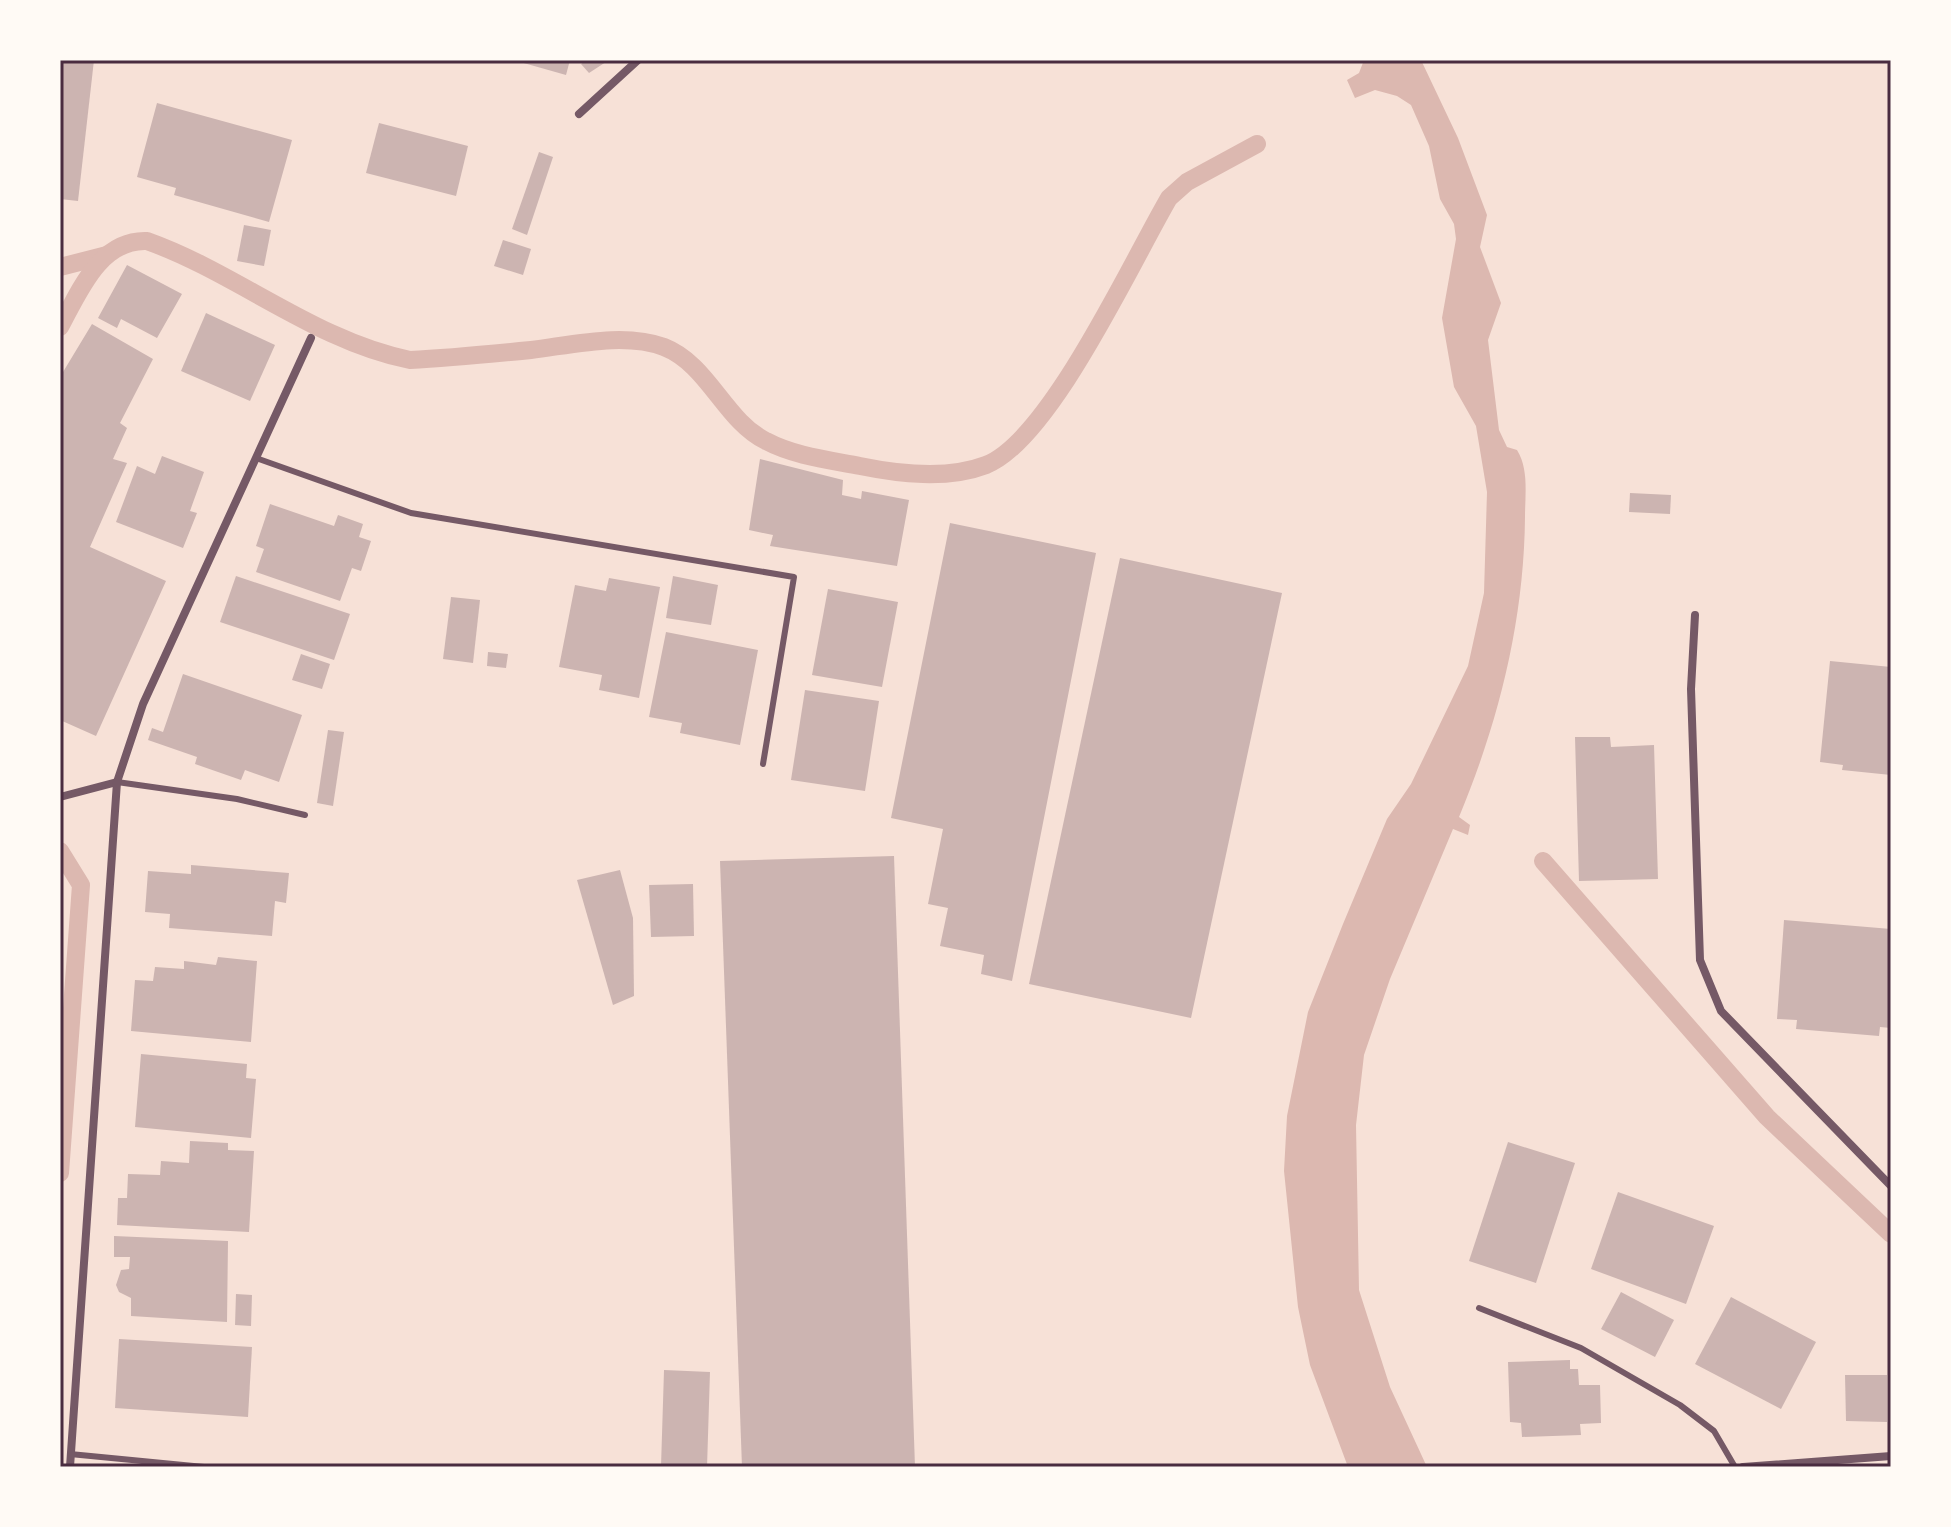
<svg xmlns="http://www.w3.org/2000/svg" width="1951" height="1527" font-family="'Asap Condensed',sans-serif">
  <rect width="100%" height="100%" fill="#f7e1d7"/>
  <path fill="#dcb8b0" d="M 1364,60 L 1421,60 L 1458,138 L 1487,215 L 1480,247 L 1501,303 L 1488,340 L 1499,430 L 1507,447 L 1517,450 C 1529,469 1525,495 1525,517 C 1524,621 1499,721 1459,817 L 1470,825 L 1468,835 L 1453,829 L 1390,979 L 1364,1055 L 1356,1125 L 1359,1290 L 1390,1387 L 1427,1467 L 1348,1467 L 1310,1365 L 1298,1307 L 1284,1171 L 1287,1116 L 1308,1012 L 1343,924 L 1387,819 L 1411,784 L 1468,666 L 1484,593 L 1487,492 L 1476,426 L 1454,387 L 1442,318 L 1456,239 L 1454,224 L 1440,199 L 1429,146 L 1411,105 L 1397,96 L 1375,90 L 1355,98 L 1347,80 L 1359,73 Z"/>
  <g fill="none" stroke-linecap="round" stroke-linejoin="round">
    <g stroke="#dcb8b0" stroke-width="18">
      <path d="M 60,267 L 107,255"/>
      <path d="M 60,327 C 79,292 100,239 147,241 C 237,273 315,341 410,360 C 451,358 491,354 531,350 C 572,345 624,332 664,347 C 708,364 725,421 766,441 C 794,456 829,460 860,466 C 899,474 947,480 986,465 C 1050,440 1132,261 1169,198 L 1187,182 L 1257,144"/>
      <path d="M 60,851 L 81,885 L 60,1173"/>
      <path d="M 1543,861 L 1767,1117 L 1891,1234"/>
    </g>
  </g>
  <g fill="#ccb4b1">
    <path d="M 60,60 L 94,60 L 78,201 L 60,199 Z"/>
    <path d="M 513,60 L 570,60 L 566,75 Z"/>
    <path d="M 587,60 L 609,60 L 589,73 L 581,64 Z"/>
    <path d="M 157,103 L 292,140 L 269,222 L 174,195 L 176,188 L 137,177 Z"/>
    <path d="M 379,123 L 468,146 L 456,196 L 366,173 Z"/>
    <path d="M 539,152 L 553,157 L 527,235 L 512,229 Z"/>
    <path d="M 244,225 L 271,230 L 264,266 L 237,261 Z"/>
    <path d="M 503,240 L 531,249 L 523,275 L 494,266 Z"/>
    <path d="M 127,265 L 182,294 L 157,338 L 121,319 L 117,328 L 98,318 Z"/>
    <path d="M 206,313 L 275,345 L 250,401 L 181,371 Z"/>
    <path d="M 92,324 L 153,359 L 120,423 L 127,428 L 113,459 L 127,463 L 90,547 L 166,581 L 96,736 L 60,720 L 60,377 Z"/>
    <path d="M 162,456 L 204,472 L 190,511 L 197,513 L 183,548 L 116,522 L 137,466 L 155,474 Z"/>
    <path d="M 760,459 L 843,480 L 842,495 L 861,499 L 862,491 L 909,500 L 897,566 L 770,546 L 773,535 L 749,530 Z"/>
    <path d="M 1630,493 L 1671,495 L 1670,514 L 1629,512 Z"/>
    <path d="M 270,504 L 334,526 L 338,515 L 363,524 L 359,537 L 371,541 L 361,571 L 352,568 L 340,601 L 256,572 L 264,549 L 256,546 Z"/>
    <path d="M 950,523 L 1096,553 L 1012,981 L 981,974 L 984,955 L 940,946 L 948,908 L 928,904 L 943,829 L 891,818 Z"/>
    <path d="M 1120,558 L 1282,593 L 1191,1018 L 1029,984 Z"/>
    <path d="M 236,576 L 350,614 L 334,660 L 220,622 Z"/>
    <path d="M 673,576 L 718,585 L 711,625 L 666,618 Z"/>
    <path d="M 609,578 L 660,587 L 639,698 L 599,690 L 602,675 L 559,667 L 575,585 L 606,591 Z"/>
    <path d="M 828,589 L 898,602 L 882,687 L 812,675 Z"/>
    <path d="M 451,597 L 480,600 L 473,663 L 443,659 Z"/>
    <path d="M 666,632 L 758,650 L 740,745 L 680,733 L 682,723 L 649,717 Z"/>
    <path d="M 488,652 L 508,654 L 506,668 L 487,666 Z"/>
    <path d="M 301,654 L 330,664 L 322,689 L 292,680 Z"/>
    <path d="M 1830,661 L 1891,667 L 1891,775 L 1842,770 L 1843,765 L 1820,762 Z"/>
    <path d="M 183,674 L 302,715 L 279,782 L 245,770 L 241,780 L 195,764 L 197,757 L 148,740 L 152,728 L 163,732 Z"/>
    <path d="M 805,690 L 879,701 L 865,791 L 791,780 Z"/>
    <path d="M 328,730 L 344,732 L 333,806 L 317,803 Z"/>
    <path d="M 1575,737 L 1610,737 L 1611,747 L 1654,745 L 1658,879 L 1579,881 Z"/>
    <path d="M 894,856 L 915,1467 L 742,1467 L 720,861 Z"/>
    <path d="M 191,865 L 289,873 L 286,903 L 275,901 L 272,936 L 169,928 L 170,914 L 145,912 L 148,871 L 191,874 Z"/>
    <path d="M 620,870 L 633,918 L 634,996 L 613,1005 L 577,880 Z"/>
    <path d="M 693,884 L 694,936 L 651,937 L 649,885 Z"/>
    <path d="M 1784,920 L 1891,929 L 1891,1028 L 1880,1027 L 1879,1036 L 1796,1029 L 1797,1020 L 1777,1019 Z"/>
    <path d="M 218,957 L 257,961 L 251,1042 L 131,1031 L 135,980 L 153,981 L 155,967 L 184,969 L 184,961 L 216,965 Z"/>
    <path d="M 141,1054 L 247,1064 L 246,1078 L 256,1079 L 251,1138 L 135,1127 Z"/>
    <path d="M 190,1141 L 228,1143 L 228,1150 L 254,1151 L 249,1232 L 117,1225 L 118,1198 L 127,1198 L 128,1174 L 160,1175 L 161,1161 L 189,1163 Z"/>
    <path d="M 1508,1142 L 1575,1163 L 1536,1283 L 1469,1261 Z"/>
    <path d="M 1618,1192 L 1714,1226 L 1686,1304 L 1591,1269 Z"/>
    <path d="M 114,1236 L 228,1241 L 227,1322 L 131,1316 L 131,1298 L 119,1292 L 116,1285 L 121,1270 L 129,1269 L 130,1257 L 114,1257 Z"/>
    <path d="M 1621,1292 L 1674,1320 L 1655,1357 L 1601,1329 Z"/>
    <path d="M 236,1294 L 252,1295 L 251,1326 L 235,1325 Z"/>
    <path d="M 1731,1297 L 1816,1342 L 1781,1409 L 1695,1364 Z"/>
    <path d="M 119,1339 L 252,1347 L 248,1417 L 115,1408 Z"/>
    <path d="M 1570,1360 L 1570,1369 L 1578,1369 L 1579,1385 L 1600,1385 L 1601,1423 L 1580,1424 L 1581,1435 L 1522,1437 L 1521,1423 L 1510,1422 L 1508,1362 Z"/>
    <path d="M 664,1370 L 710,1372 L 707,1467 L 661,1467 Z"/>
    <path d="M 1845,1375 L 1887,1375 L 1887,1422 L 1846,1421 Z"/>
  </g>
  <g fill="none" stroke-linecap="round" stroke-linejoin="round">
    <g stroke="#755966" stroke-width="6">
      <path d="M 256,458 L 411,513 L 794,577 L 763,764"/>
      <path d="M 117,782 L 237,799 L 305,815"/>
      <path d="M 1479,1308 L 1581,1348 L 1680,1405 L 1714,1431 L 1735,1467"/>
      <path d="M 70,1454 L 204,1467"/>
    </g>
    <g stroke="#755966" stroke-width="8">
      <path d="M 579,114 L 638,60"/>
      <path d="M 1695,615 L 1691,689 L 1700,960 L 1721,1011 L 1891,1186"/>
      <path d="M 60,797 L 117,782"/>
      <path d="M 70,1467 L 117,782 L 143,704 L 311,338"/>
      <path d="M 1743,1467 L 1891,1456"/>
    </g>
  </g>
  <rect width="1951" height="1527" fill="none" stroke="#fffaf5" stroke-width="124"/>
  <rect x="62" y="62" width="1827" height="1403" fill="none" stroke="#4a2c40" stroke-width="3"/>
</svg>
